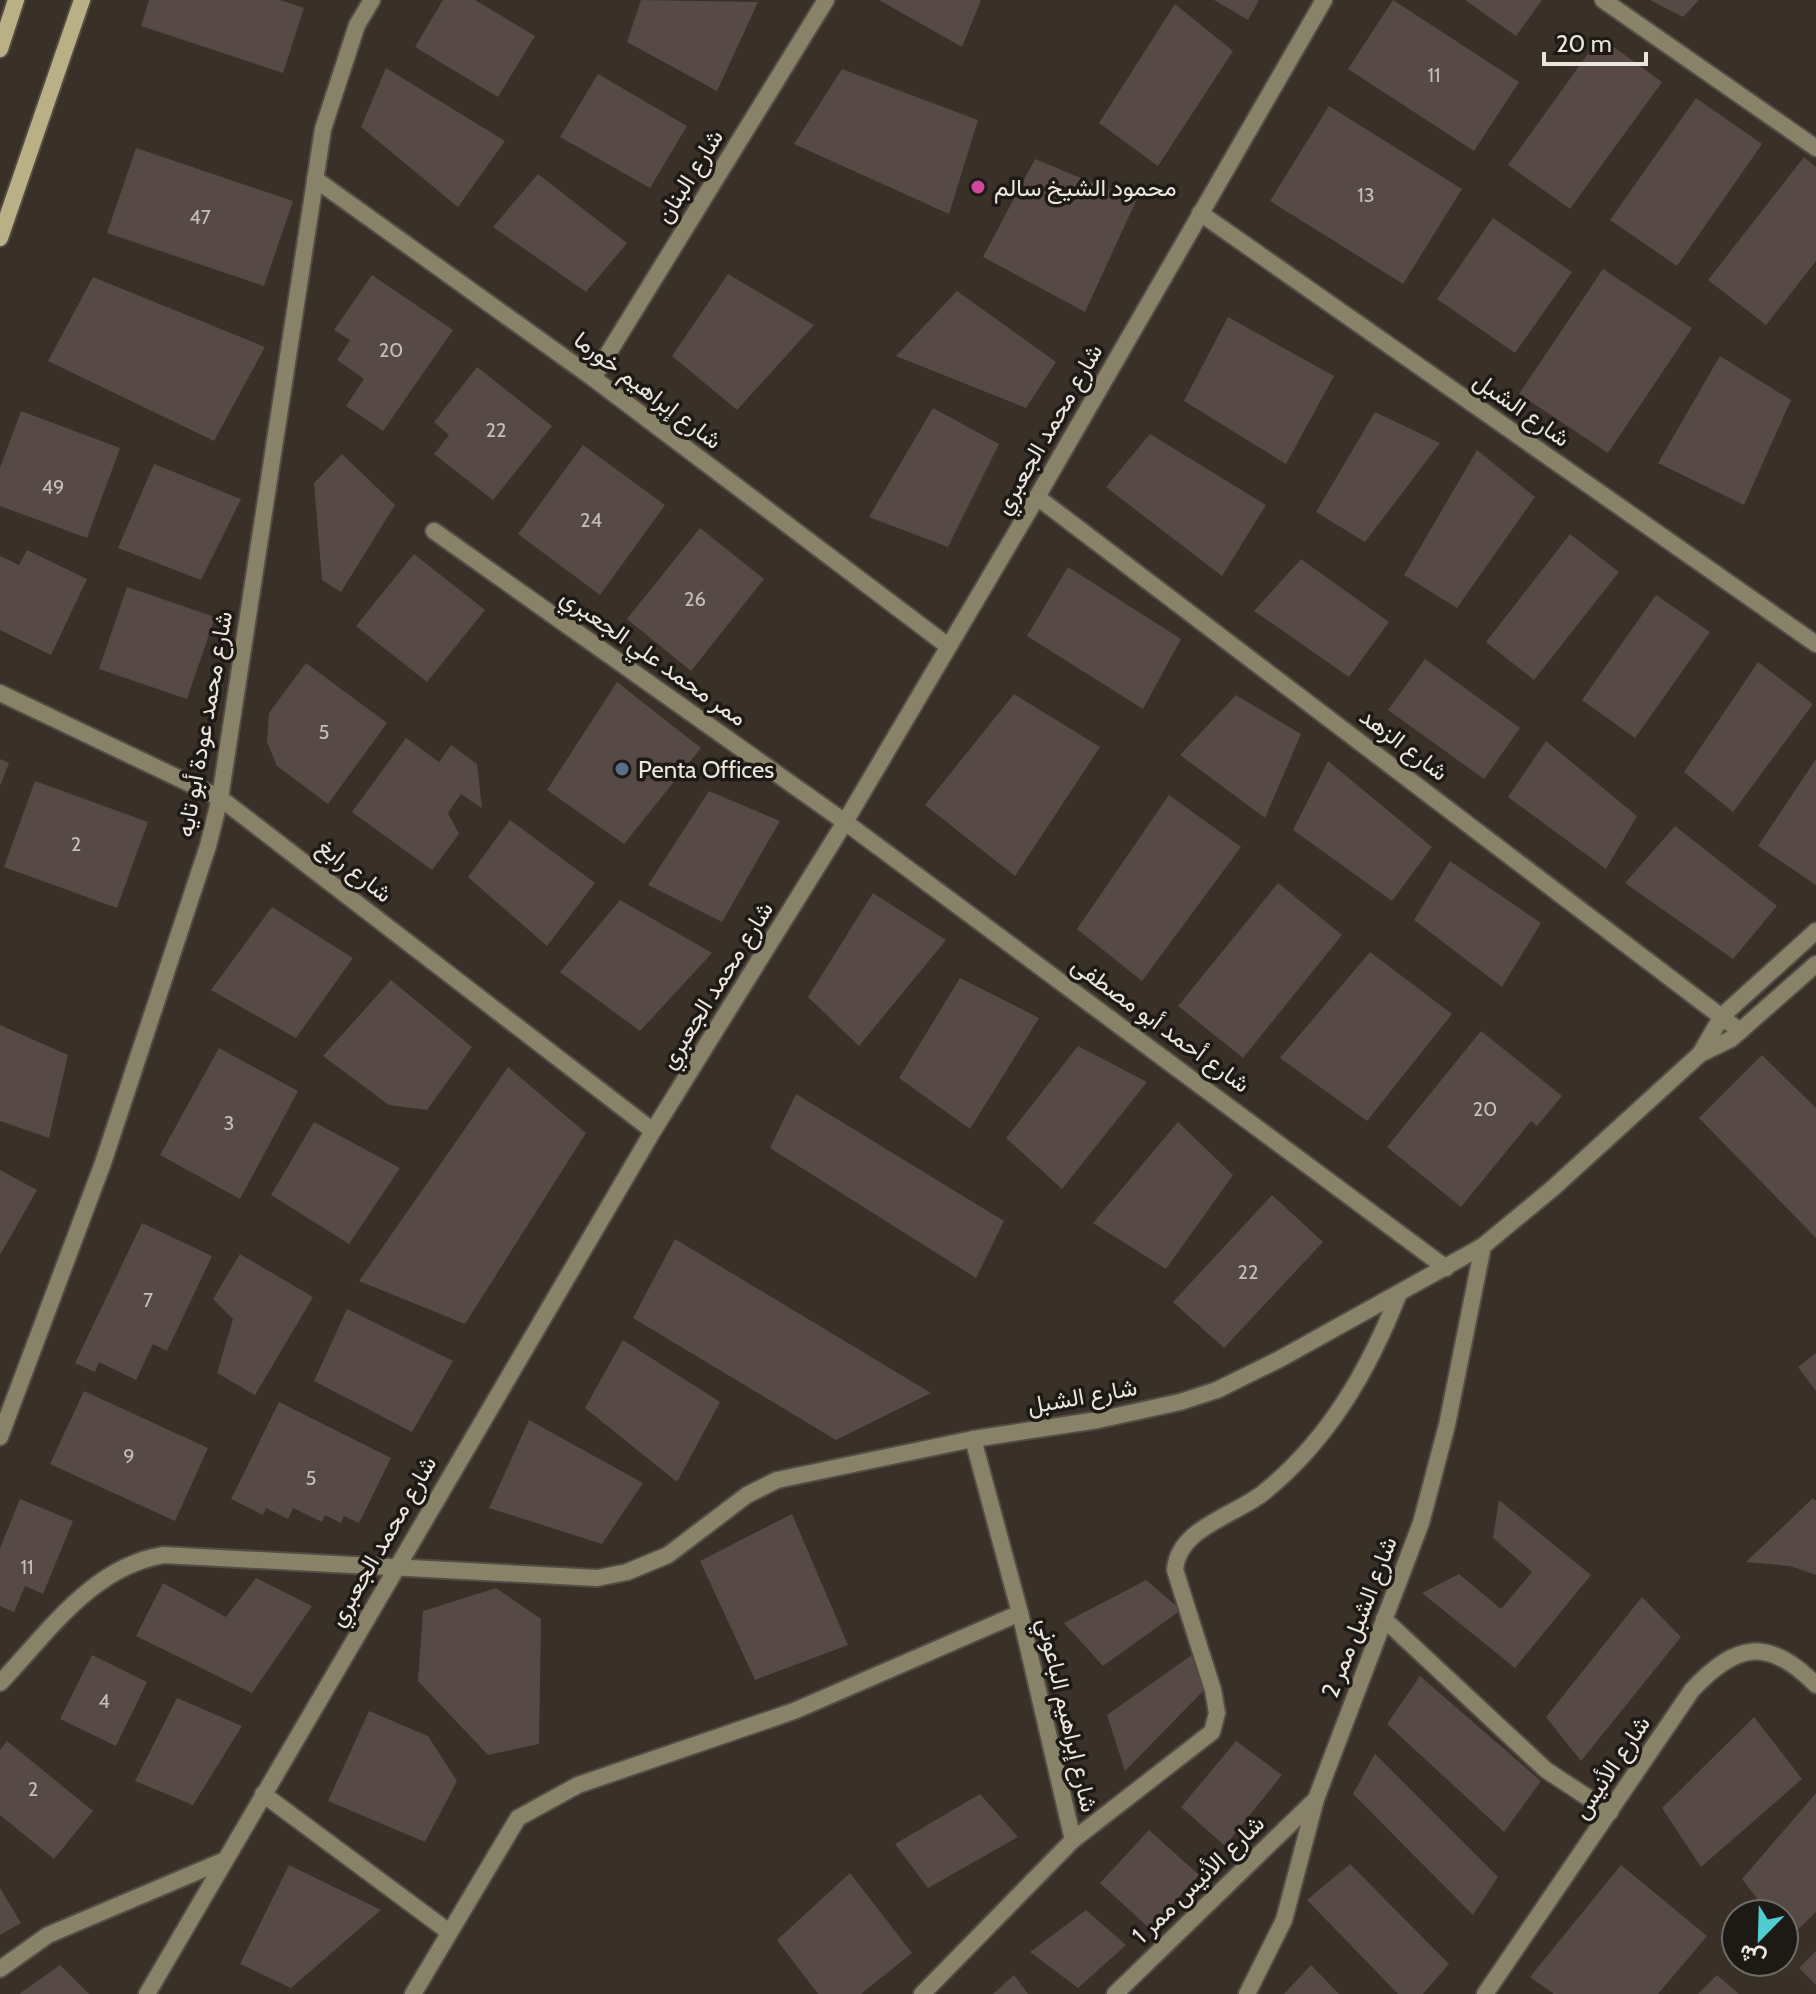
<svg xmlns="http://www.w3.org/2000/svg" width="1816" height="1994" font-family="Cabin,Vazirmatn,sans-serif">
  <rect width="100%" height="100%" fill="#393028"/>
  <g fill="#574946">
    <path d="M 149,0 L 280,0 L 304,8 L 283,73 L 141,26 Z"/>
    <path d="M 443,0 L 475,0 L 535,36 L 498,97 L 415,47 Z"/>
    <path d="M 641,0 L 758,2 L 717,91 L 627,42 Z"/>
    <path d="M 879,0 L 981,0 L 962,47 Z"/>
    <path d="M 1214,0 L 1259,0 L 1248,20 Z"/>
    <path d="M 1393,0 L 1519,82 L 1474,151 L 1348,69 Z"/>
    <path d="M 1465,0 L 1542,0 L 1516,36 Z"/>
    <path d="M 1650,0 L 1699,0 L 1683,17 Z"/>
    <path d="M 1175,4 L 1233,51 L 1158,166 L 1099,123 Z"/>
    <path d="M 1600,37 L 1662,82 L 1570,209 L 1508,165 Z"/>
    <path d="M 386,68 L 505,141 L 458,207 L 361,127 Z"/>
    <path d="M 842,69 L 978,120 L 949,214 L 794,144 Z"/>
    <path d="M 598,74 L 687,126 L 650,188 L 560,137 Z"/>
    <path d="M 1696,98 L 1762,144 L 1677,266 L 1610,220 Z"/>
    <path d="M 1329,106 L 1462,189 L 1403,284 L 1270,201 Z"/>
    <path d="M 136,148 L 293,201 L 264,286 L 107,233 Z"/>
    <path d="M 1804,157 L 1816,167 L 1816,261 L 1766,325 L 1708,280 Z"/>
    <path d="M 1035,159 L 1136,201 L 1085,312 L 983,257 Z"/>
    <path d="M 538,174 L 627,243 L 586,292 L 493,227 Z"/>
    <path d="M 1493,218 L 1572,272 L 1515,353 L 1437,299 Z"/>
    <path d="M 1603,269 L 1692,328 L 1608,453 L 1519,394 Z"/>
    <path d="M 728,274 L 814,325 L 737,410 L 672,356 Z"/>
    <path d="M 372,275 L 453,330 L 383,431 L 346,406 L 364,379 L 337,360 L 350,340 L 334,330 Z"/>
    <path d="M 93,277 L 265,347 L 214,441 L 48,361 Z"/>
    <path d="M 957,291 L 1056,362 L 1026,408 L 896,356 Z"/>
    <path d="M 1228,317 L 1334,376 L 1286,464 L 1184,401 Z"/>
    <path d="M 1720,356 L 1791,400 L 1744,505 L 1658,463 Z"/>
    <path d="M 477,367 L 552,426 L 493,500 L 434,454 L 449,435 L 434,422 Z"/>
    <path d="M 933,408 L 999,444 L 948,547 L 869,517 Z"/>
    <path d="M 21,411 L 120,448 L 87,538 L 0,506 L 0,468 Z"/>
    <path d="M 1375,412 L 1440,443 L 1365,542 L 1316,512 Z"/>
    <path d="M 1150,434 L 1266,505 L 1222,576 L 1106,487 Z"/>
    <path d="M 583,445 L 665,505 L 600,595 L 518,534 Z"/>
    <path d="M 1477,450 L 1535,497 L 1457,608 L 1404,575 Z"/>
    <path d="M 342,454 L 395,505 L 341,592 L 322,580 L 314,483 Z"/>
    <path d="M 154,464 L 241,499 L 201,580 L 118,548 Z"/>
    <path d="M 700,528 L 764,579 L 691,671 L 627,619 Z"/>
    <path d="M 1570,534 L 1619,572 L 1534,680 L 1486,642 Z"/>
    <path d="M 27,550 L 87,579 L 51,655 L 0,630 L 0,556 L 19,565 Z"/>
    <path d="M 414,554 L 485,610 L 427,682 L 356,626 Z"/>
    <path d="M 1301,559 L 1389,622 L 1349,677 L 1254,611 Z"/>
    <path d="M 1068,567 L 1181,639 L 1143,709 L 1027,636 Z"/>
    <path d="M 127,587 L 215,617 L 187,699 L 99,669 Z"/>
    <path d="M 1656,595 L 1710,632 L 1635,738 L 1582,700 Z"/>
    <path d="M 1425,659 L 1520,728 L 1484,779 L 1388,710 Z"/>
    <path d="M 1758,662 L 1813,704 L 1733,812 L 1684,772 Z"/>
    <path d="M 306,663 L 387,723 L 328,804 L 277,766 L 267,742 L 269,713 Z"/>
    <path d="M 617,682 L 701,748 L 624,844 L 547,790 Z"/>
    <path d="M 1014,694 L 1100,747 L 1015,876 L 925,805 Z"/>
    <path d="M 1236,695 L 1301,734 L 1265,818 L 1180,755 Z"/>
    <path d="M 406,738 L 439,762 L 451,745 L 477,764 L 482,808 L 461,794 L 448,813 L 459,834 L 432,870 L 352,812 Z"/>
    <path d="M 1546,741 L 1637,816 L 1606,869 L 1508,797 Z"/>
    <path d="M 0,759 L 9,763 L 0,786 Z"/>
    <path d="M 1816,759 L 1816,885 L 1758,846 Z"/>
    <path d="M 1328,761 L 1432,847 L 1392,901 L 1293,830 Z"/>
    <path d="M 35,781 L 148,822 L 117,908 L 4,867 Z"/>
    <path d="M 709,791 L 780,821 L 722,922 L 648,885 Z"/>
    <path d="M 1169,795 L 1241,847 L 1142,981 L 1077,929 Z"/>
    <path d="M 510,820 L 595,883 L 547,946 L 468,877 Z"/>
    <path d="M 1675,826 L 1777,906 L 1733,959 L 1625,883 Z"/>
    <path d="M 1450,861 L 1541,923 L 1502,987 L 1414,920 Z"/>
    <path d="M 1278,883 L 1342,935 L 1243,1058 L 1178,1006 Z"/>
    <path d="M 873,893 L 946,940 L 859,1046 L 808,997 Z"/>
    <path d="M 620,900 L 712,953 L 640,1031 L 560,972 Z"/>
    <path d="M 272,907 L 353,958 L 296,1038 L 211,990 Z"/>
    <path d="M 1370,952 L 1452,1014 L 1367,1121 L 1280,1058 Z"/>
    <path d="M 960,978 L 1039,1018 L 970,1129 L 899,1078 Z"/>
    <path d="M 391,980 L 472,1047 L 427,1110 L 389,1105 L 323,1056 Z"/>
    <path d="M 0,1025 L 68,1055 L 49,1138 L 0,1121 Z"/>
    <path d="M 1481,1031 L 1562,1096 L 1537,1126 L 1531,1121 L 1461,1207 L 1387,1147 Z"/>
    <path d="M 1078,1046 L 1147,1082 L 1062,1189 L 1006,1138 Z"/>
    <path d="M 219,1048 L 298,1091 L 240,1199 L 160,1155 Z"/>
    <path d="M 1762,1055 L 1816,1108 L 1816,1238 L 1699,1118 Z"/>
    <path d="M 508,1067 L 586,1133 L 465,1324 L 359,1281 Z"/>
    <path d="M 796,1094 L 1004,1221 L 976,1278 L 770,1148 Z"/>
    <path d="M 314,1122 L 400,1168 L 349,1244 L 271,1195 Z"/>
    <path d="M 1178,1122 L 1233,1175 L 1166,1269 L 1093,1223 Z"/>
    <path d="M 0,1170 L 37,1190 L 0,1255 Z"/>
    <path d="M 1272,1195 L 1323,1242 L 1224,1348 L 1173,1302 Z"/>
    <path d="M 142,1223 L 212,1256 L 167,1351 L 153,1344 L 136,1380 L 99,1362 L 95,1372 L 75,1363 Z"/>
    <path d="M 675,1239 L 931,1393 L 836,1440 L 633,1318 Z"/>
    <path d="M 240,1254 L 313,1297 L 255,1395 L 217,1373 L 233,1319 L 213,1299 Z"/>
    <path d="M 347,1309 L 453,1361 L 412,1432 L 314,1381 Z"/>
    <path d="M 623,1340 L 720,1402 L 677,1482 L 585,1408 Z"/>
    <path d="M 1816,1353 L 1816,1391 L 1798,1367 Z"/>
    <path d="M 84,1391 L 208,1448 L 175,1521 L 50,1464 Z"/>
    <path d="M 279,1402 L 391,1458 L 359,1523 L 344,1516 L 341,1523 L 325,1515 L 322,1522 L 293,1508 L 288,1519 L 266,1508 L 263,1515 L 231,1499 Z"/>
    <path d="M 529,1420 L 643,1483 L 602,1544 L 489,1508 Z"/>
    <path d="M 1813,1498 L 1816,1501 L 1816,1575 L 1790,1566 L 1746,1562 Z"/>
    <path d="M 20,1499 L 73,1521 L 43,1594 L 25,1586 L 14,1612 L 0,1606 L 0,1548 Z"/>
    <path d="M 1499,1500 L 1591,1575 L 1515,1668 L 1422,1593 L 1459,1574 L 1501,1609 L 1532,1572 L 1493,1538 Z"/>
    <path d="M 792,1514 L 848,1645 L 755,1680 L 700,1561 Z"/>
    <path d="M 256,1578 L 312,1606 L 252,1693 L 136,1636 L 163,1583 L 226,1617 Z"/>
    <path d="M 1146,1580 L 1181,1610 L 1103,1666 L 1064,1623 Z"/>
    <path d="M 496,1588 L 541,1619 L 539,1744 L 488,1755 L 418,1681 L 423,1611 Z"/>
    <path d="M 1642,1597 L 1681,1637 L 1581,1761 L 1546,1717 Z"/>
    <path d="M 1196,1652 L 1205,1689 L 1125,1771 L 1107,1715 Z"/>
    <path d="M 92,1655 L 147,1682 L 116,1746 L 60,1719 Z"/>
    <path d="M 1420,1676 L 1541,1781 L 1504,1832 L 1387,1724 Z"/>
    <path d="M 177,1698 L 242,1726 L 193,1805 L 135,1781 Z"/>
    <path d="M 369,1711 L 428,1736 L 457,1781 L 425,1842 L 328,1801 Z"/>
    <path d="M 1754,1717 L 1802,1779 L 1701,1867 L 1662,1808 Z"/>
    <path d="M 7,1741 L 93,1811 L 54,1859 L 0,1815 L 0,1750 Z"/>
    <path d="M 1236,1741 L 1282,1775 L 1225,1846 L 1181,1807 Z"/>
    <path d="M 1375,1754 L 1498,1877 L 1473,1915 L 1353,1794 Z"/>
    <path d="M 1816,1793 L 1816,1912 L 1788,1939 L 1784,1934 L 1784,1914 L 1769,1914 L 1742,1879 Z"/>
    <path d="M 980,1794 L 1018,1837 L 928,1888 L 895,1844 Z"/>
    <path d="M 1149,1830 L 1199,1875 L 1150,1929 L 1100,1883 Z"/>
    <path d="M 1350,1864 L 1449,1964 L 1423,1994 L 1398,1994 L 1307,1900 Z"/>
    <path d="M 289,1865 L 381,1910 L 291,1988 L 240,1964 Z"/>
    <path d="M 1621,1865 L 1707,1936 L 1658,1994 L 1554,1994 L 1530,1977 Z"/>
    <path d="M 850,1873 L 912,1953 L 861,1994 L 818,1994 L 777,1940 Z"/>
    <path d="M 0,1888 L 21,1923 L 0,1935 Z"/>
    <path d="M 1086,1910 L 1126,1945 L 1078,1988 L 1030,1952 Z"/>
    <path d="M 1816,1951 L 1816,1985 L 1799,1968 Z"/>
    <path d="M 60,1965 L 89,1994 L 19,1994 Z"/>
    <path d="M 1311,1965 L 1339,1994 L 1284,1994 Z"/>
    <path d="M 1014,1975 L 1028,1994 L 993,1994 Z"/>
    <path d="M 1717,1975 L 1739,1994 L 1698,1994 Z"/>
  </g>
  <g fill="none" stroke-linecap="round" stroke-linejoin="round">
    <g stroke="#554d45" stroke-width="20">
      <g id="minor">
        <path d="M 1603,0 L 1816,148"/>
        <path d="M 315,179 L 593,378 L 948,646"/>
        <path d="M 1200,213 L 1816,644"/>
        <path d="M 593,378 L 826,0"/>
        <path d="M 1037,497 L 1740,1031"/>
        <path d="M 434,531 L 845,822 L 1446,1268"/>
        <path d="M 0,693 L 220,798 L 653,1131"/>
        <path d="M 1700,1054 L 1722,1016 L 1816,931"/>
        <path d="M 0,1437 L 103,1163 L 208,846 L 220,798 L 323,129 L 357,25 L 372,0"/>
        <path d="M 1384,1619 L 1546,1770 L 1610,1812"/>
        <path d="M 0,1683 C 47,1634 92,1566 164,1555 L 597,1578 L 627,1572 L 668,1555 L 747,1495 L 777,1480 L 973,1439 L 1098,1420 L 1180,1402 L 1217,1390 L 1278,1360 L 1483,1246 L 1553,1188 L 1700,1054 L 1731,1039 L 1816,964"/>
        <path d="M 263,1794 L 449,1932"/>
        <path d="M 1073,1840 L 1212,1732 L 1217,1713 L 1213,1690 L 1175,1570 C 1178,1528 1234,1516 1263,1493 C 1328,1441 1369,1370 1399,1293"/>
        <path d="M 0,1969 L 48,1935 L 225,1860"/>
        <path d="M 147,1994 L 653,1131 L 845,822 L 1037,497 L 1324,0"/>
        <path d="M 413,1994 L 518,1818 L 578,1785 L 794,1711 L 1020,1613"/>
        <path d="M 922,1994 L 1073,1840 L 1020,1613 L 973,1439"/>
        <path d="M 1115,1994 L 1315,1800"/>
        <path d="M 1247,1994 L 1284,1920 L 1316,1799 L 1421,1523 L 1447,1425 L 1483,1246"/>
        <path d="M 1485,1994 L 1692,1690 C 1737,1642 1769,1637 1816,1685"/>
      </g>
    </g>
    <g stroke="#554d45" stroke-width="20">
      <g id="secondary">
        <path d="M 0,49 L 16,0"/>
        <path d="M 0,238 L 82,0"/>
      </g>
    </g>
    <use href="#minor" stroke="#888368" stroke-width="16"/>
    <use href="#secondary" stroke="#b9b086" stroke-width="16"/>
  </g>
  <circle fill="#d1479c" stroke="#1d1915" stroke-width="3" cx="978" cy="187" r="8"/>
  <circle fill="#5c6f8a" stroke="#1d1915" stroke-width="3" cx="622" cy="769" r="8"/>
  <g text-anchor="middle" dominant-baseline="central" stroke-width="7" stroke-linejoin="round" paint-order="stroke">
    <g font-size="20" fill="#c6beba">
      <text x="1434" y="75">11</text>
      <text x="1366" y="195">13</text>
      <text x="200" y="217">47</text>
      <text x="391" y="350">20</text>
      <text x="496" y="430">22</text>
      <text x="53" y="487">49</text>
      <text x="591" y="520">24</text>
      <text x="695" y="599">26</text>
      <text x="324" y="732">5</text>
      <text x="76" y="844">2</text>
      <text x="1485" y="1109">20</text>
      <text x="229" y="1123">3</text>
      <text x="1248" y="1272">22</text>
      <text x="148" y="1300">7</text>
      <text x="129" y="1456">9</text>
      <text x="311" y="1478">5</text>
      <text x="27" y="1567">11</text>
      <text x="104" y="1701">4</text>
      <text x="33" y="1789">2</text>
    </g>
    <g font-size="24" fill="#ebe5e0" stroke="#1d1915">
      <text transform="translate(689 176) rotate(-58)">شارع البنان</text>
      <text transform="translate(648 390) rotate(37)">شارع إبراهيم خورما</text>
      <text transform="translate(1522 409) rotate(35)">شارع الشبل</text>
      <text transform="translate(1048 429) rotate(-60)">شارع محمد الجعبري</text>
      <text transform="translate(654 657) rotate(35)">ممر محمد علي الجعبري</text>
      <text transform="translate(204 724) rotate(-80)">شارع محمد عودة أبو تايه</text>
      <text transform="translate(1404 744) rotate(37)">شارع الزهد</text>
      <text transform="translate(355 870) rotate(38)">شارع رابغ</text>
      <text transform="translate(716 985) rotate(-58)">شارع محمد الجعبري</text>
      <text transform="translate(1161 1024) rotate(36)">شارع أحمد أبو مصطفى</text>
      <text transform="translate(1082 1396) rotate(-10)">شارع الشبل</text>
      <text transform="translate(382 1541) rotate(-60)">شارع محمد الجعبري</text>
      <text transform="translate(1359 1617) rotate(-69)">شارع الشبل ممر 2</text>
      <text transform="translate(1068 1715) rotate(77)">شارع إبراهيم الباعوني</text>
      <text transform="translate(1611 1767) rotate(-56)">شارع الأنيس</text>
      <text transform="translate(1198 1879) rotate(-44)">شارع الأنيس ممر 1</text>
    </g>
    <g font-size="24" fill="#ebe5e0" stroke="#1d1915" text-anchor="start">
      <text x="994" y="187">محمود الشيخ سالم</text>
      <text x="638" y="769">Penta Offices</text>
    </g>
  </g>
  <g transform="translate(1760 1938) rotate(203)"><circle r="38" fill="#1d1915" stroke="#6f6b66" stroke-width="2"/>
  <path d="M0-6L14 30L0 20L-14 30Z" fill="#51ccd1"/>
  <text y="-12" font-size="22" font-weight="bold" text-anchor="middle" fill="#ebe5e0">ش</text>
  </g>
  <path d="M1544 52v12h102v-12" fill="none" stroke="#ebe5e0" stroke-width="4"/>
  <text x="1556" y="52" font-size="24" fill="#ebe5e0" stroke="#1d1915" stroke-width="6" paint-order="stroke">20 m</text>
</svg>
